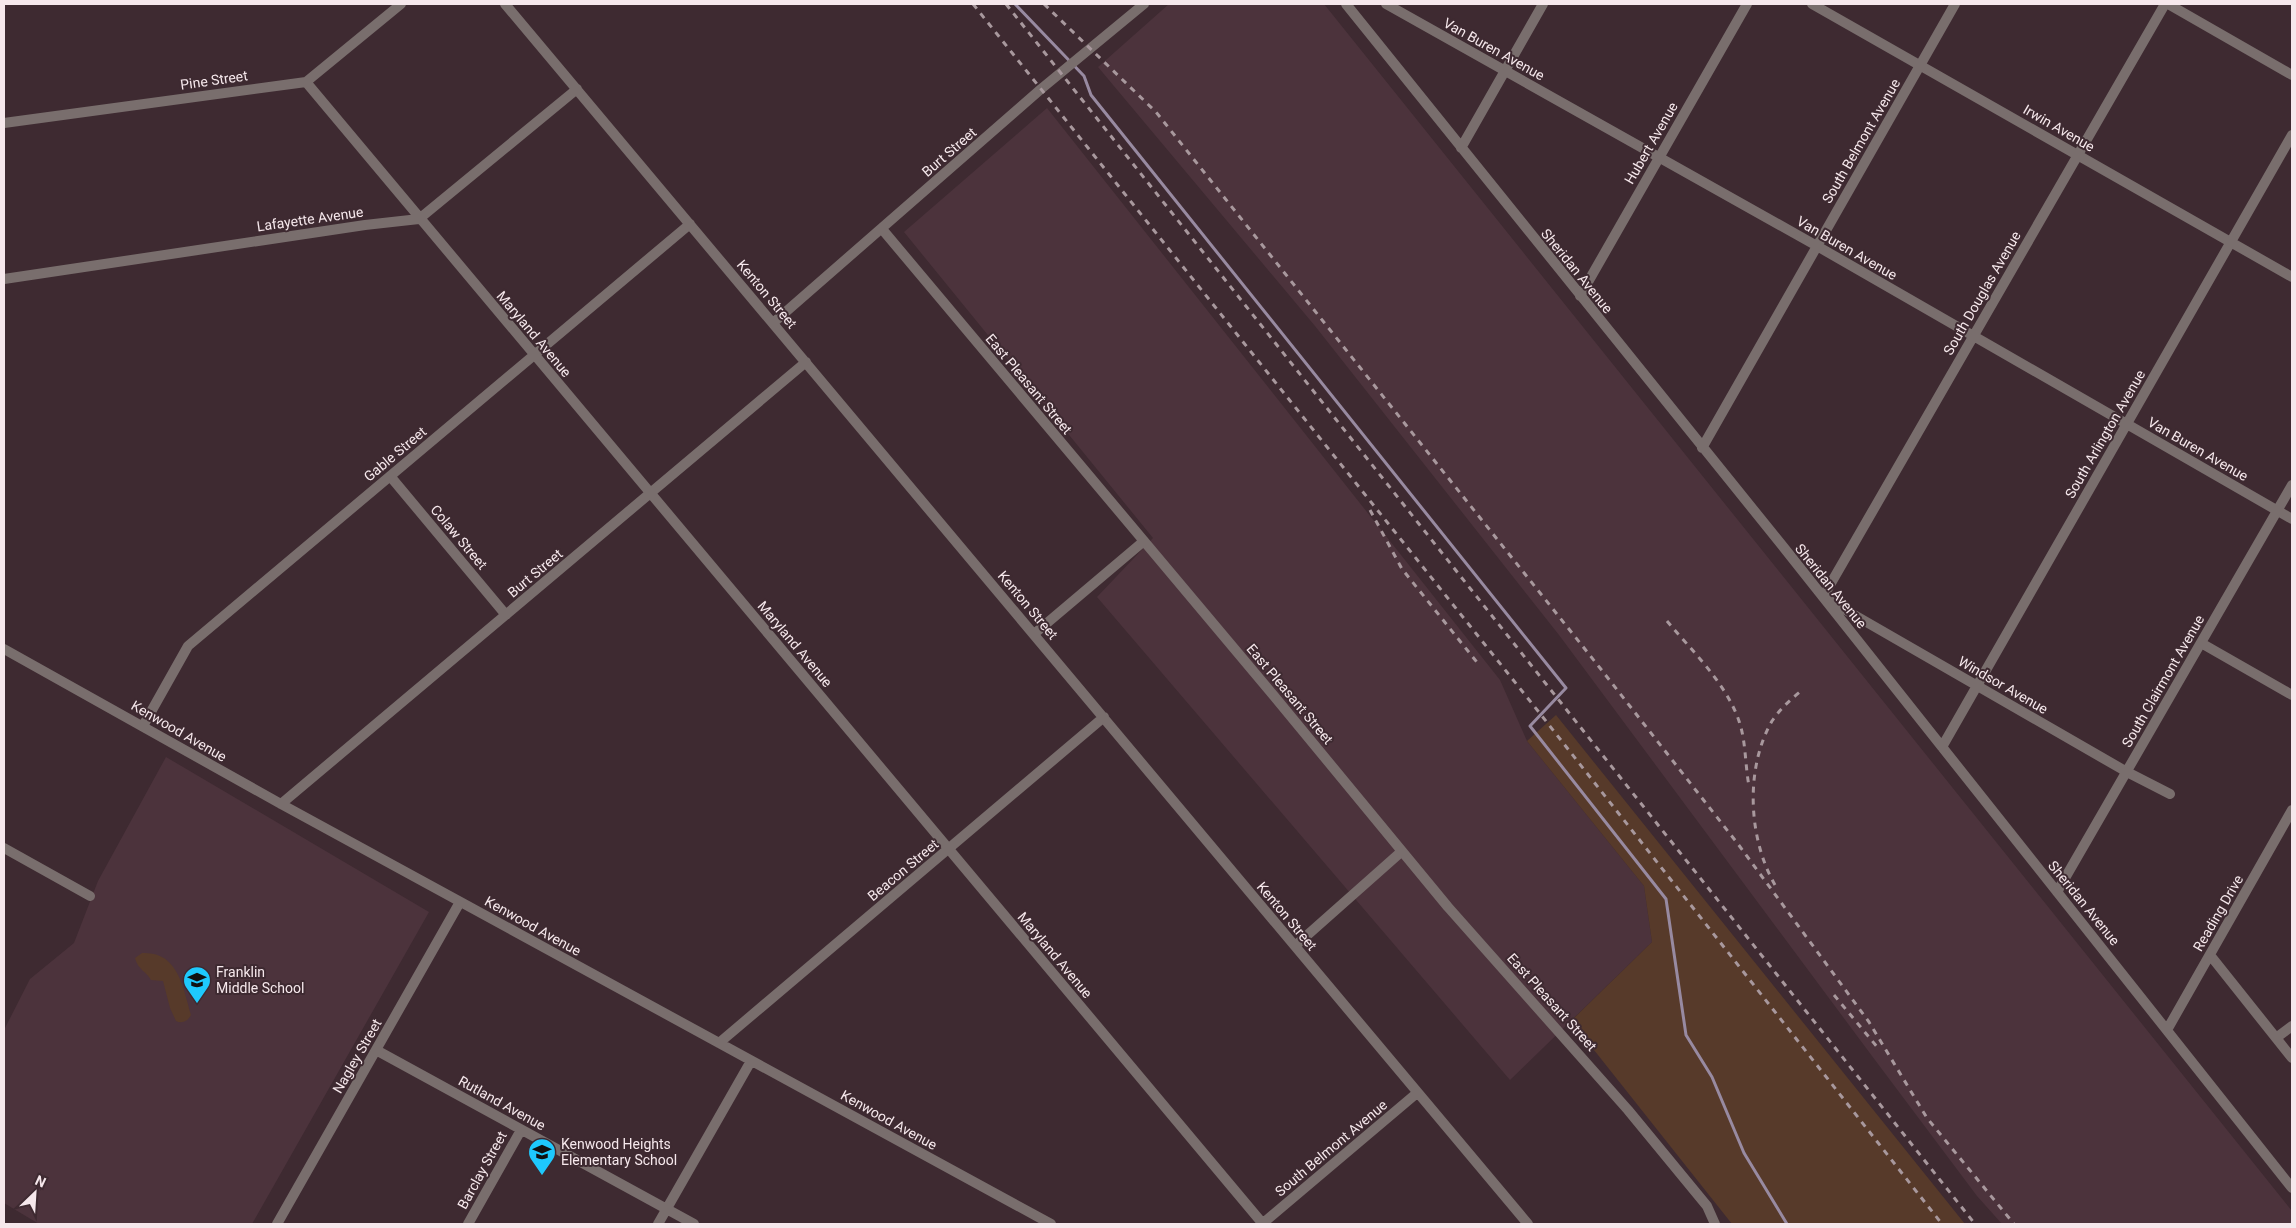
<svg xmlns="http://www.w3.org/2000/svg" width="2296" height="1228" font-family="Roboto,sans-serif">
  <rect width="100%" height="100%" fill="#3e2a31"/>
  <path fill="#4c333c" d="M1169,4H1324L2292,1211V1224H2002L1977,1196L1872,1056L1559,635L1315,326L1098,67Z
    M1047,108L1500,680L1527,741L1644,886L1652,942L1510,1080L1097,597L1153,538L904,232Z
    M166,757L429,912L252,1224H39L4,1203V1030L30,979L74,943L98,881Z"/>
  <path fill="#573a2a" d="M1556,715L1965,1224H1732L1571,1021L1652,942L1644,886L1527,741Z
    M142,953C178,951 183,987 191,1015C188,1021 182,1024 176,1021L170,1008L163,981L151,980C146,971 138,970 135,958Z"/>
  <g fill="none" stroke-linecap="round" stroke-linejoin="round">
    <path stroke="#988aa1" stroke-width="3" d="M1015,4L1084,76L1091,95L1566,688L1530,726L1666,899L1686,1035L1712,1077L1744,1153L1787,1224"/>
    <path stroke="#796e6d" stroke-width="10" d="M505,4L1528,1224
      M1346,4L1785,549L2292,1188
      M1386,4L1817,246L2292,519
      M1812,4L2292,277
      M2165,4L1823,597L2127,772L2170,794
      M2168,4L2292,75
      M306,82L1263,1224
      M4,123L306,82L401,4
      M1461,148L1543,4
      M882,229L1274,696L1448,907L1628,1110L1707,1206L1715,1224
      M4,279L365,225L419,219L577,89
      M1580,296L1747,4
      M773,323L1041,89L1144,4
      M1702,448L1955,4
      M390,476L506,615
      M1034,634L1144,541
      M2201,643L2292,695
      M4,649L281,804L1051,1224
      M143,726L188,646L690,224
      M1942,747L2292,135
      M281,804L806,362
      M4,848L90,896
      M2057,892L2292,485
      M1295,946L1401,852
      M2210,955L2292,1058
      M2167,1030L2292,810
      M2276,1038L2292,1026
      M719,1043L1104,717
      M376,1050L694,1224
      M277,1224L460,902
      M468,1224L521,1130
      M658,1224L751,1061
      M1262,1224L1417,1093"/>
    <path stroke="#a8989d" stroke-width="3" stroke-dasharray="6 6" stroke-linecap="butt" d="M973,4L1538,711L1942,1224
      M1006,4L1975,1224
      M1044,4L1156,112L1600,668L1738,844L1869,1022L1927,1118L2014,1224
      M1370,510L1402,569L1480,666
      M1667,621C1692,651 1726,683 1739,721C1746,741 1745,765 1749,786
      M1775,885C1748,838 1745,768 1772,721C1780,709 1790,700 1801,691
      M1834,995L1878,1048"/>
  </g>
  <defs>
    <g id="school-pin" transform="scale(1.4375)"><path d="M0 17L-7.5 6A9.5 9.5 0 1 1 7.5 6Z" fill="#1ec9fd" stroke="#3e2a31"/><path d="M0-5L7-2L0 1L-7-2ZM-4 1L0 2.5L4 1V4Q0 6-4 4Z" fill="#111"/></g>
  </defs>
  <g fill-rule="evenodd">
    <use href="#school-pin" x="197" y="980"/>
    <use href="#school-pin" x="542" y="1152"/>
  </g>
  <g text-anchor="middle" stroke-width="4" stroke-linejoin="round" paint-order="stroke">
    <g font-size="14" fill="#f6e8ec" stroke="#3e2a31">
      <text transform="translate(1494 49) rotate(29)" y="5">Van Buren Avenue</text>
      <text transform="translate(214 80) rotate(-8)" y="5">Pine Street</text>
      <text transform="translate(2059 128) rotate(30)" y="5">Irwin Avenue</text>
      <text transform="translate(1861 141) rotate(-60)" y="5">South Belmont Avenue</text>
      <text transform="translate(1651 143) rotate(-60)" y="5">Hubert Avenue</text>
      <text transform="translate(949 152) rotate(-41)" y="5">Burt Street</text>
      <text transform="translate(310 219) rotate(-8)" y="5">Lafayette Avenue</text>
      <text transform="translate(1847 248) rotate(30)" y="5">Van Buren Avenue</text>
      <text transform="translate(1577 271) rotate(51)" y="5">Sheridan Avenue</text>
      <text transform="translate(1982 293) rotate(-60)" y="5">South Douglas Avenue</text>
      <text transform="translate(767 294) rotate(50)" y="5">Kenton Street</text>
      <text transform="translate(534 334) rotate(50)" y="5">Maryland Avenue</text>
      <text transform="translate(1029 384) rotate(50)" y="5">East Pleasant Street</text>
      <text transform="translate(2105 434) rotate(-60)" y="5">South Arlington Avenue</text>
      <text transform="translate(2198 449) rotate(30)" y="5">Van Buren Avenue</text>
      <text transform="translate(395 454) rotate(-40)" y="5">Gable Street</text>
      <text transform="translate(459 537) rotate(50)" y="5">Colaw Street</text>
      <text transform="translate(535 573) rotate(-40)" y="5">Burt Street</text>
      <text transform="translate(1831 586) rotate(51)" y="5">Sheridan Avenue</text>
      <text transform="translate(1028 605) rotate(50)" y="5">Kenton Street</text>
      <text transform="translate(795 644) rotate(50)" y="5">Maryland Avenue</text>
      <text transform="translate(2163 681) rotate(-60)" y="5">South Clairmont Avenue</text>
      <text transform="translate(2003 685) rotate(30)" y="5">Windsor Avenue</text>
      <text transform="translate(1290 694) rotate(50)" y="5">East Pleasant Street</text>
      <text transform="translate(179 731) rotate(30)" y="5">Kenwood Avenue</text>
      <text transform="translate(903 870) rotate(-40)" y="5">Beacon Street</text>
      <text transform="translate(2084 903) rotate(51)" y="5">Sheridan Avenue</text>
      <text transform="translate(2218 913) rotate(-60)" y="5">Reading Drive</text>
      <text transform="translate(1287 916) rotate(50)" y="5">Kenton Street</text>
      <text transform="translate(533 926) rotate(29)" y="5">Kenwood Avenue</text>
      <text transform="translate(1055 955) rotate(50)" y="5">Maryland Avenue</text>
      <text transform="translate(1552 1002) rotate(48)" y="5">East Pleasant Street</text>
      <text transform="translate(357 1056) rotate(-60)" y="5">Nagley Street</text>
      <text transform="translate(502 1103) rotate(29)" y="5">Rutland Avenue</text>
      <text transform="translate(889 1120) rotate(29)" y="5">Kenwood Avenue</text>
      <text transform="translate(1331 1148) rotate(-40)" y="5">South Belmont Avenue</text>
      <text transform="translate(482 1170) rotate(-61)" y="5">Barclay Street</text>
    </g>
    <g font-size="14" fill="#f6e8ec" stroke="#3e2a31" text-anchor="start">
      <text x="216" y="977">Franklin<tspan x="216" dy="16">Middle School</tspan></text>
      <text x="561" y="1149">Kenwood Heights<tspan x="561" dy="16">Elementary School</tspan></text>
    </g>
  </g>
  <rect width="2296" height="1228" fill="none" stroke="#f6e8ec" stroke-width="10"/>
  <g transform="translate(35 1193) rotate(25)" stroke="#3e2a31" stroke-width="4" paint-order="stroke">
  <path d="M0-4L9 19L0 12L-9 19Z" fill="#f6e8ec"/>
  <text y="-8" font-size="14" font-weight="bold" text-anchor="middle" fill="#f6e8ec">N</text>
  </g>
</svg>
